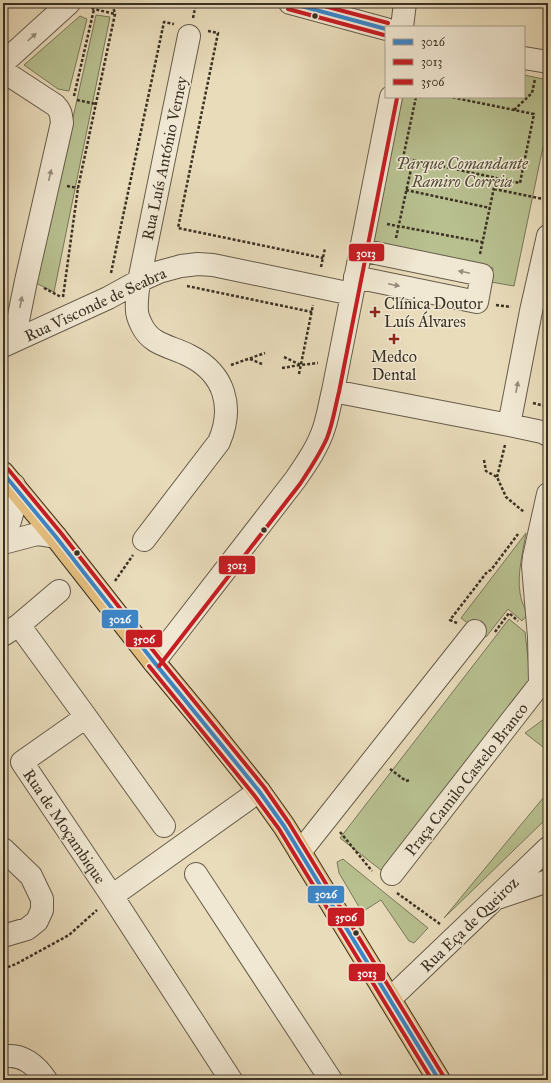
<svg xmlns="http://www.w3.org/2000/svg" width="551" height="1083" font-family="'IM FELL Great Primer',serif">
  <rect width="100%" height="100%" fill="#e9dcbb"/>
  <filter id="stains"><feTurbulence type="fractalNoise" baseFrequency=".005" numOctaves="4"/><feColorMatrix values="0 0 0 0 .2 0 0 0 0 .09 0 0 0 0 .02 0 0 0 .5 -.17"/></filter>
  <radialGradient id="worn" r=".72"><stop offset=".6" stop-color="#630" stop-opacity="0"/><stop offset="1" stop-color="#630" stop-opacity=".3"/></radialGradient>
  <path fill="#b8c090" stroke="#79785a" d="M548,9V43L544,44Z
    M96,15L110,17L54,292L36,283Z
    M80,16L87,19L69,91L58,89L24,65Z
    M524,75L548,80V123L514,286L491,282L493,268L370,243L401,97H524Z
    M526,533C523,552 517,573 520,593C521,601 525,608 527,615L522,621L508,609L486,637L461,618Z
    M509,619L525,632L531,684L386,874L340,838Z
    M548,716V751L525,733Z
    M548,792V817L444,918Z
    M343,859L428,928L414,943L409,941L381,900L362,912L339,873L337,862Z"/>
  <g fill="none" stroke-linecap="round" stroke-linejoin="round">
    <g stroke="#665c4a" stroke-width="24">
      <path id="minor" d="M290,3L386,29
        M402,27L405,3
        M524,58L548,62
        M3,63L69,3
        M3,71L55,105C61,111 61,114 62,123L26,281L14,340
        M355,277L477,302L482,275L361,250
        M3,346L108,298L139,281L159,272L181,266L198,264L213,265L352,294
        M333,391L509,425L542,432L548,435
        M509,425L531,311L548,236
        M3,535L10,521L14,507V485
        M144,540L219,442C234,407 225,374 190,356C172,346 152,346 142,326C140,322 137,316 137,311C136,301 138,290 139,281L189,36
        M3,543L37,534L56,537
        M19,625L86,717L164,826
        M3,635L19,625L59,591
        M154,662L295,480C306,464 318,447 324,428C328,416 330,403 333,391L391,97
        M86,717L22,762L112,896L231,1080
        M3,849L31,876L42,899V910L37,921L27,929L3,936
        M300,852L475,631
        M196,874L331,1080
        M392,874L540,684L539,637L533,566L534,557L548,494
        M112,896L259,791
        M500,897L548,881
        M390,999L548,848
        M3,1057C21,1052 37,1066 46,1080"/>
    </g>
    <g stroke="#3a3124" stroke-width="24">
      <path id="major" d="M3,473L56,537L154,662L207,726L259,791L284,826L300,852L439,1080"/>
    </g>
    <path stroke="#3a3124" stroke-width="2.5" stroke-dasharray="3 2" stroke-linecap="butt" d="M87,6L94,9L115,14
      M193,18L196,3
      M208,31L218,33L178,228L323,258
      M74,96L94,9
      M77,100L96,104
      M514,110L532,93L535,79
      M402,158H403L416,97
      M403,158L520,183L534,114L450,97
      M67,186L78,188
      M494,189L548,200
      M406,190L490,208
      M387,224L482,242
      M396,238L413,160
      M480,254L496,178
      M321,267L325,248
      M111,273L164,22L174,24
      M187,286L312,312
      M44,288L61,297
      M63,297L78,188L115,14L112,3
      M496,305L511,307
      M284,357L301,365L318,363
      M250,359L262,364
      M231,365L265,353
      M282,368L300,365
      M299,374L313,305
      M533,403L548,407
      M484,460L486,471L497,477L506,497L524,512
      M497,477L505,445
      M115,581L133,555
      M457,623L450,620L487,572L491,570L518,534
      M495,632L509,613L518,621
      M390,769L406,781L410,780
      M340,832L372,871
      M397,893L440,924
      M3,969L16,964L69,935L97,910"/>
    <use href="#minor" stroke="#f1e8d3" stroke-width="22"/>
    <use href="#major" stroke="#e4be7e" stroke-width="22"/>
    <g stroke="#f1e8d3" stroke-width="7">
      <path id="bus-1" d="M290,3L386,29
        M3,473L56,537L154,662L259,791L284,826L439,1080"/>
    </g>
    <g stroke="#f1e8d3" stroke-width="7">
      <path id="bus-2" d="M288,9L384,35
        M149,666L254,795L279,829L432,1080
        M159,666L300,484C310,469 320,454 327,438C333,423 335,407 339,392L397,98"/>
    </g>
    <g stroke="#f1e8d3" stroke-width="7">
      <path id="bus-3" d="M313,3L388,23
        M8,469L61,533L159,658L264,787L289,823L444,1077"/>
    </g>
    <use href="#bus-1" stroke="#3d85c6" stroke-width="4"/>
    <use href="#bus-2" stroke="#c61d23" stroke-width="4"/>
    <use href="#bus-3" stroke="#c61d23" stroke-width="4"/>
  </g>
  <defs><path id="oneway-solid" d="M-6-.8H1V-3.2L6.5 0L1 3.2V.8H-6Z"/></defs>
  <g fill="#968c7c">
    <use href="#oneway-solid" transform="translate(32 37) rotate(-42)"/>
    <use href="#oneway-solid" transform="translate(50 175) rotate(-77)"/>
    <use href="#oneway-solid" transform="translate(464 272) rotate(-168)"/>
    <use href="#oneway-solid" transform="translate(394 285) rotate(12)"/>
    <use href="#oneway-solid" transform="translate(21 302) rotate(-79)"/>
    <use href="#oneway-solid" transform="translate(517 387) rotate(-79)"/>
  </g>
  <g fill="#3a3124" stroke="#f1e8d3" stroke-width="1.5">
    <circle cx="315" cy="16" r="3.5"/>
    <circle cx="264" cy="530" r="3.5"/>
    <circle cx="77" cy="553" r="3.5"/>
    <circle cx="356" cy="933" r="3.5"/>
  </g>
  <g fill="#8f2418" stroke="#f1e8d3" stroke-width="1.5">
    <path d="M373 306h4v4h4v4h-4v4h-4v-4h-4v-4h4z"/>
    <path d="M392 333h4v4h4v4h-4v4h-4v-4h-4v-4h4z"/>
  </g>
  <g text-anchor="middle" stroke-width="3" stroke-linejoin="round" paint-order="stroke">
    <g font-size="16" fill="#3a3124" stroke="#f1e8d3">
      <text transform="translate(164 158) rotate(-78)" y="6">Rua Luís António Verney</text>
      <text transform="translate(95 304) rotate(-25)" y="6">Rua Visconde de Seabra</text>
      <text transform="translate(466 779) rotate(-52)" y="6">Praça Camilo Castelo Branco</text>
      <text transform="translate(65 826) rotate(56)" y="6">Rua de Moçambique</text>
      <text transform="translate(469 924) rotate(-44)" y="6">Rua Eça de Queiroz</text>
    </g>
    <g font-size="16" font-style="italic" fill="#534e3a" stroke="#f1e8d3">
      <text x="462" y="169">Parque Comandante<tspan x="462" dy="18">Ramiro Correia</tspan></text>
    </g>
    <g font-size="16" fill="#3a3124" stroke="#f1e8d3" text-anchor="start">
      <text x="384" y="309">Clínica Doutor<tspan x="384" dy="18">Luís Álvares</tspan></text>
      <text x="394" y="362" text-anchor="middle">Medco<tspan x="394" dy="18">Dental</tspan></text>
    </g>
  </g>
  <g stroke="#f1e8d3" stroke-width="1.5">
    <rect x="348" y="243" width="37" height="19" rx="4" fill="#c61d23"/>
    <rect x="218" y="555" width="38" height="20" rx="4" fill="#c61d23"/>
    <rect x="101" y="609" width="38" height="20" rx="4" fill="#3d85c6"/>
    <rect x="125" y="629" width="38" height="19" rx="4" fill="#c61d23"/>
    <rect x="307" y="885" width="38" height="19" rx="4" fill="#3d85c6"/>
    <rect x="327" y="907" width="38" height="20" rx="4" fill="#c61d23"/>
    <rect x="348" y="963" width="38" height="19" rx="4" fill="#c61d23"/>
  </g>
  <g font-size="11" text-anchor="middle" font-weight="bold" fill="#fff">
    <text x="366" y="257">3013</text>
    <text x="237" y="569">3013</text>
    <text x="120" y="623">3026</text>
    <text x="144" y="643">3506</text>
    <text x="326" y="898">3026</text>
    <text x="346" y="921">3506</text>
    <text x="367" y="977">3013</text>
  </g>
  <rect width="551" height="1083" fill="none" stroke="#e9dcbb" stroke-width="16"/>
  <rect x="4" y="4" width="543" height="1075" fill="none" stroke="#3a3124" stroke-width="2"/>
  <rect x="8" y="8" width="535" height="1067" fill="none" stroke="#3a3124"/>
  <rect x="385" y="26" width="140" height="72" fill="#f1e8d3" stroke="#a89f8d"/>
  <rect x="393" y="39" width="20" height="6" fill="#3d85c6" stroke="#a89f8d"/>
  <text x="421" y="46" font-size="12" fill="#3a3124">3026</text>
  <rect x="393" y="59" width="20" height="6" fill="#c61d23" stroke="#a89f8d"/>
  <text x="421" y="66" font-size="12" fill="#3a3124">3013</text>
  <rect x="393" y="79" width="20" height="6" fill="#c61d23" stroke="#a89f8d"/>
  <text x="421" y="86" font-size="12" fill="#3a3124">3506</text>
  <rect width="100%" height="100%" filter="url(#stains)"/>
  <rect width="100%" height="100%" fill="url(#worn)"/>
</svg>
